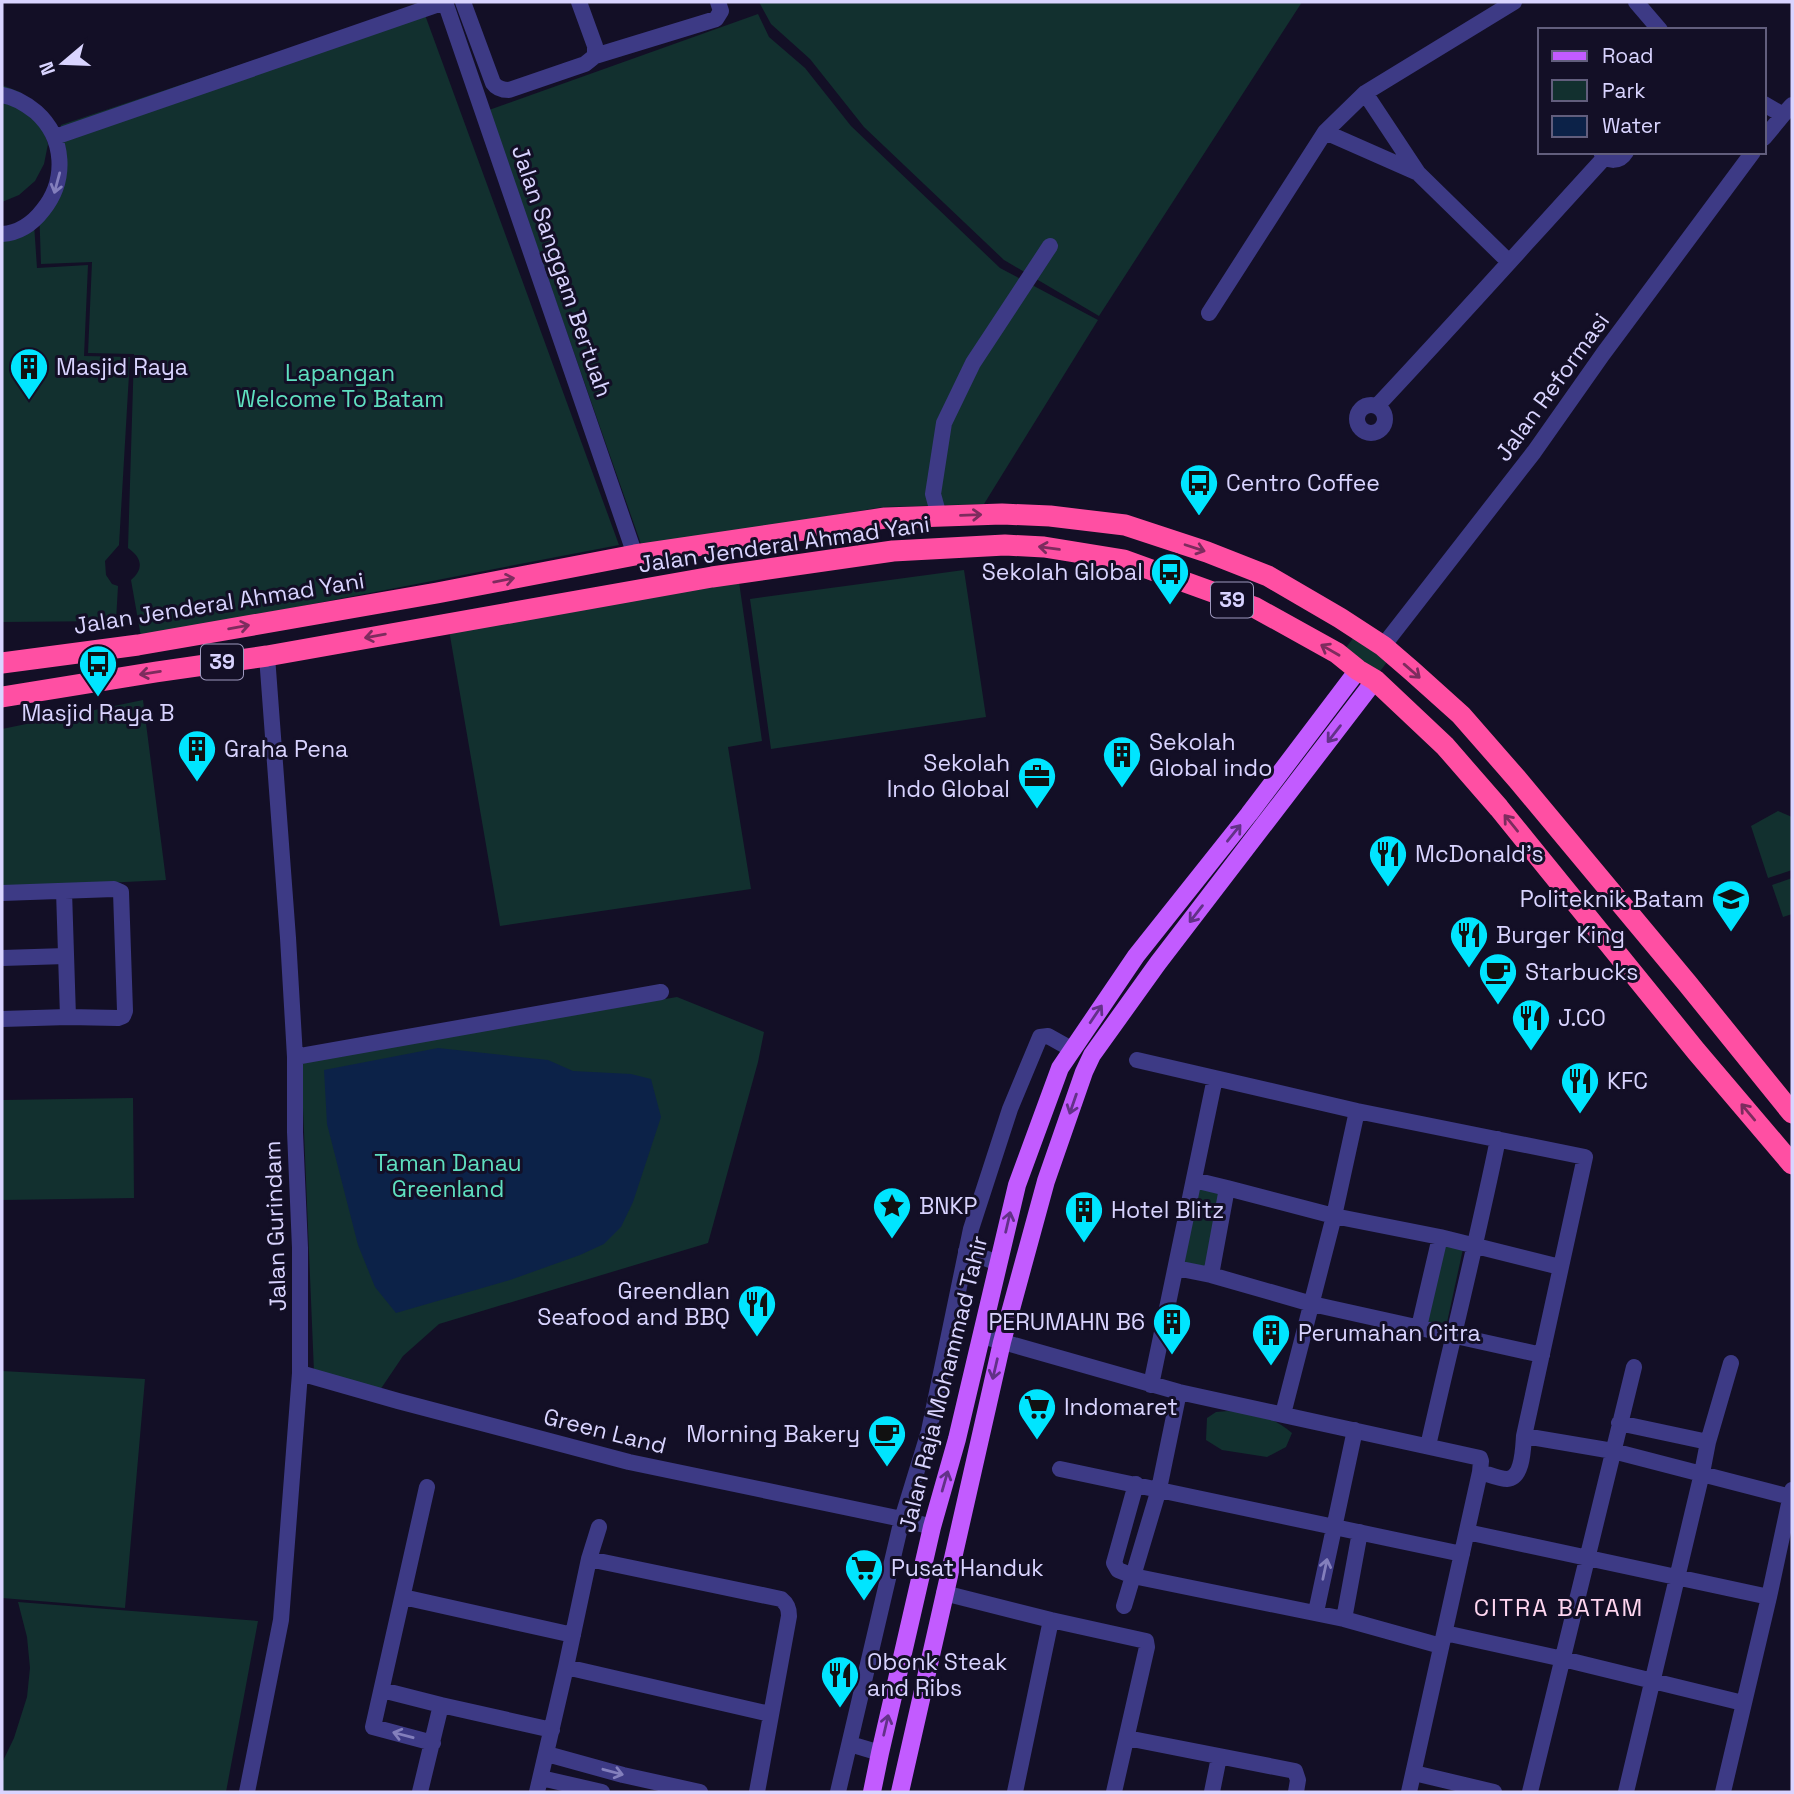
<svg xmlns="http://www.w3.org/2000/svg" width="1794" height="1794" font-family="'Space Grotesk',sans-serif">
  <rect width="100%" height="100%" fill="#130f26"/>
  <path fill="#12302f" d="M759,2H1302L1099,316L1004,260L864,127L810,59L771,24Z
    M421,4L619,545L141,637L131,580C145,568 141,557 128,548L134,354L88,353L92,262L41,264L39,206L62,167L61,125Z
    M758,14L769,37L805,68L851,126L1000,268L1098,320L984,504L883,507L642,547L489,110Z
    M2,85L20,92L35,106L48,144L44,164L35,181L19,195L2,202Z
    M34,224L37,268L88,265L84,356L130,357L119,545L105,561L106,575L112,584L118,586L116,621L2,622V238Z
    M964,570L986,717L771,749L750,599Z
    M739,582L762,741L728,747L751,889L500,926L449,630Z
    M1354,637L1387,662L1375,678L1342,653Z
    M143,700L166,880L2,888V729Z
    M1778,811L1792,817V870L1768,878L1751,826Z
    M1792,878V914L1783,917L1772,885Z
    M677,997L764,1032L758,1062L708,1243L439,1324L403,1356L380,1390L314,1372L301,1060Z
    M133,1098L134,1198L2,1200V1100Z
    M1196,1185L1224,1190L1208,1270L1180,1264Z
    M1445,1244L1463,1249L1446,1327L1427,1323Z
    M2,1371L145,1379L125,1608L2,1598Z
    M1228,1411C1252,1413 1273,1416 1292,1433L1286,1447L1267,1457L1222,1450L1206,1440L1207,1418L1216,1412Z
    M18,1602L258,1621L226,1792H2V1763L14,1738L27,1697L30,1668L27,1637Z"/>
  <path fill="#0c2248" d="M438,1048L548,1060L573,1071L631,1074L651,1079L661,1117L633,1202L621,1227L604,1244L580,1255L510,1280L396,1313L375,1287L358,1245L327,1124L324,1070Z"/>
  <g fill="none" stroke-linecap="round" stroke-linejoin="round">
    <path stroke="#3d3a85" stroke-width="16" d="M463,2L493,83C497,89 503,90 509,90L585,64L595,56V46L579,2
      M1636,2L1660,30
      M595,56L716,19L721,11L718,2
      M2,95C15,97 26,104 36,112C65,138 67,180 43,210C33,223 19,233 2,234
      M1764,104L1783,115
      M1325,132L1418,173L1365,93
      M55,137L445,2L635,555
      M1764,138L1783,115L1792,105
      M1601,152C1608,163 1620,162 1626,152
      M1418,173L1509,262
      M1209,313L1325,132L1365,93L1514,2
      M1357 419a14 14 0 1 1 28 0a14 14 0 1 1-28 0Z
      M1377,406C1454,324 1529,240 1605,157
      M939,516L933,494L944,423L973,363L1050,246
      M1383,646L1534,452L1603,354L1753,152
      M64,891L68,1017
      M2,893L114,889L121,892L125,1011L123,1016L118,1018L68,1017L2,1019
      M2,958L66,956
      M295,1057L661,992
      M1137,1060L1357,1111L1585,1157L1524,1436C1523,1448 1523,1478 1507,1479C1499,1479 1488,1474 1480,1472
      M1227,1188L1334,1216L1440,1237L1560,1267
      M966,1251L998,1263
      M1176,1268L1211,1275L1227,1188L1194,1180
      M1211,1275L1312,1304L1542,1355
      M1419,1327L1440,1237
      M982,1336L1179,1392L1480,1458L1481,1461L1480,1472L1409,1792
      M300,1373L398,1401L629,1462L902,1519L932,1527
      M1151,1385L1215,1078
      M1283,1414L1334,1216L1357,1111
      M1619,1423L1708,1442
      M1524,1436L1613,1451L1791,1497
      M1428,1446C1451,1344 1477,1242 1498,1139
      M1060,1469L1462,1554
      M1136,1484L1114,1563L1118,1570L1133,1576L1344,1619L1441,1646
      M427,1487L373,1727L433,1743
      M1467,1532L1769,1597
      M589,1559L781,1599C787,1604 789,1608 789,1616L757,1792
      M944,1593L1051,1620L1146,1641L1147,1647L1114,1792
      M403,1597L573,1635
      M1124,1606L1159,1489L1179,1392
      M1316,1612L1355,1430
      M1344,1619L1360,1532
      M1445,1633L1563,1659L1743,1703
      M566,1667L770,1714
      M382,1690L441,1705
      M1127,1738L1295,1771L1298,1780L1296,1792
      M850,1744L880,1753
      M547,1754L623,1775L700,1792
      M1414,1773L1494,1792
      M541,1778L602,1792
      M247,1792L281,1620L300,1373V1248L295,1132V1057L288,938L267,656
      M420,1792L441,1705L552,1730
      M537,1792L566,1667L589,1559L599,1527
      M838,1792L902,1519L929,1431L971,1229L1010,1109L1040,1037L1048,1036L1073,1050
      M1015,1792L1051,1620
      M1212,1792L1219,1757
      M1530,1792L1634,1367
      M1626,1792L1702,1473L1708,1442L1731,1363
      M1723,1792L1769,1597L1792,1490"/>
    <path stroke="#c25bff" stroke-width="18" d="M872,1792L880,1753L932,1527L957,1439L1017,1185L1060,1068L1136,956L1249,814L1358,670
      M900,1792L1002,1342L1046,1181L1084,1072L1092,1055L1158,963L1375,680"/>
    <path stroke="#ff4fa3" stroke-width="21" d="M2,663L138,645L437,593L635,555L885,518L1002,514L1050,516L1125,525L1207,552L1268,576L1340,618L1383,646L1412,671L1461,715L1517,779L1687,983L1792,1113
      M2,697L156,672L267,656L712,577L893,551L1005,545L1044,547L1124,560L1254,607L1337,653L1358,670L1375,680L1445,746L1499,808L1696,1051L1792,1164"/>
  </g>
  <defs><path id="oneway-shaft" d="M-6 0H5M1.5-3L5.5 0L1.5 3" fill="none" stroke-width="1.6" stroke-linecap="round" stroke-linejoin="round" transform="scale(1.75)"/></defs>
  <g stroke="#837fbc">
    <use href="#oneway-shaft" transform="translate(57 183) rotate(105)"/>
    <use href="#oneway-shaft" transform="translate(1325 1569) rotate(-78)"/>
    <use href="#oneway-shaft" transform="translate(403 1735) rotate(-165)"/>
    <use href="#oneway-shaft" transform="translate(613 1772) rotate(15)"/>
  </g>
  <g stroke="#7d2c5e">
    <use href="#oneway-shaft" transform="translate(971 515) rotate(-2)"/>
    <use href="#oneway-shaft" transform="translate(1049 548) rotate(-172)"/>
    <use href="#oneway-shaft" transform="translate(1195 548) rotate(18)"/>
    <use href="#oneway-shaft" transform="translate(504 580) rotate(-11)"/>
    <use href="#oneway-shaft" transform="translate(239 627) rotate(-10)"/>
    <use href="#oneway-shaft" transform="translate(375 636) rotate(170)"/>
    <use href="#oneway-shaft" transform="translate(1330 650) rotate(-150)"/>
    <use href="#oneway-shaft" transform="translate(1412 671) rotate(41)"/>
    <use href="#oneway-shaft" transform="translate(150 673) rotate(171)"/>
    <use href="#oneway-shaft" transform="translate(1511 823) rotate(-129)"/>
    <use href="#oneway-shaft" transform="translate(1748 1112) rotate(-130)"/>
  </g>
  <g stroke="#623188">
    <use href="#oneway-shaft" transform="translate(1334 734) rotate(128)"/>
    <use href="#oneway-shaft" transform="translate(1234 833) rotate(-51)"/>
    <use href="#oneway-shaft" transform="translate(1196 914) rotate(128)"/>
    <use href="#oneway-shaft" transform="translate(1096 1014) rotate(-56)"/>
    <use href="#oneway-shaft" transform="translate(1073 1104) rotate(109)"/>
    <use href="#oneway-shaft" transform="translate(1008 1222) rotate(-77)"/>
    <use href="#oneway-shaft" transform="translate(995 1369) rotate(103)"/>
    <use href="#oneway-shaft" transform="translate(945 1481) rotate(-74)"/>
    <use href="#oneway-shaft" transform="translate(886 1725) rotate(-77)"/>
  </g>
  <defs>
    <g id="building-pin" transform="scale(2.0125)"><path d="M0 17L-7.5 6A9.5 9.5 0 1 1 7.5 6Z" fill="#00e5ff" stroke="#130f26"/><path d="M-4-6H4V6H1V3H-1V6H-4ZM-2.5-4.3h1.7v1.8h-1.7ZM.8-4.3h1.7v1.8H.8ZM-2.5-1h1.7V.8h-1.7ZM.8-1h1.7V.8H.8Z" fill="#111"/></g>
    <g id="bus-pin" transform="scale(2.0125)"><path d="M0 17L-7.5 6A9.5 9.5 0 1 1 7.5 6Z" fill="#00e5ff" stroke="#130f26"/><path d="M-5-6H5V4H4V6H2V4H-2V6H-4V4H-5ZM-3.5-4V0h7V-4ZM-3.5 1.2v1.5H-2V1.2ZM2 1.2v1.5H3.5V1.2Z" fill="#111"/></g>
    <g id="office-pin" transform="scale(2.0125)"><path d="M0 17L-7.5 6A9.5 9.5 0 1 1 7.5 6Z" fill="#00e5ff" stroke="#130f26"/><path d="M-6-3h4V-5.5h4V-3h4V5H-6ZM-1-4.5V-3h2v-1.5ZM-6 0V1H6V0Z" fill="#111"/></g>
    <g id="restaurant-pin" transform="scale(2.0125)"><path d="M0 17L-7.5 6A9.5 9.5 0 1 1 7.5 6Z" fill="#00e5ff" stroke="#130f26"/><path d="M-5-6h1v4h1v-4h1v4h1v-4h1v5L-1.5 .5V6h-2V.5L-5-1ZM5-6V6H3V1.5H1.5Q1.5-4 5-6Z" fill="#111"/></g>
    <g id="university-pin" transform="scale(2.0125)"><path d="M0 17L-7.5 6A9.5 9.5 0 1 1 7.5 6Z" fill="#00e5ff" stroke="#130f26"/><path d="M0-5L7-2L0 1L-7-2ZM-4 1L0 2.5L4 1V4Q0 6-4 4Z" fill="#111"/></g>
    <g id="cafe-pin" transform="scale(2.0125)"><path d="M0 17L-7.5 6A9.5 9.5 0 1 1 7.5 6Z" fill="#00e5ff" stroke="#130f26"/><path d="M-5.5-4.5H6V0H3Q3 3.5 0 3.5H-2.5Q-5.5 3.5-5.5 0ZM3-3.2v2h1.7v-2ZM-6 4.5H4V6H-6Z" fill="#111"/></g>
    <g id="sight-pin" transform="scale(2.0125)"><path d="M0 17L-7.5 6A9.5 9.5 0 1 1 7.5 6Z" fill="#00e5ff" stroke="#130f26"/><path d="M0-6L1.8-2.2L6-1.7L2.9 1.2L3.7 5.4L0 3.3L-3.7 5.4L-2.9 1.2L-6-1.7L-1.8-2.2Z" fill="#111"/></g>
    <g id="supermarket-pin" transform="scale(2.0125)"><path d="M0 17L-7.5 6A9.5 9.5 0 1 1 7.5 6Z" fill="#00e5ff" stroke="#130f26"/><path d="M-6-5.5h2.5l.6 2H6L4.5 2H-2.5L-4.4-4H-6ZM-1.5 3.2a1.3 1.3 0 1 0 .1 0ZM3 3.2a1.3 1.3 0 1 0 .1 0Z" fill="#111"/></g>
  </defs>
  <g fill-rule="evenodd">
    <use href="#building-pin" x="29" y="367"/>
    <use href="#bus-pin" x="1199" y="483"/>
    <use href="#bus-pin" x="1170" y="572"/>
    <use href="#bus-pin" x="98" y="664"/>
    <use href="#building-pin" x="197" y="749"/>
    <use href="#building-pin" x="1122" y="755"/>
    <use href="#office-pin" x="1037" y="776"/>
    <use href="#restaurant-pin" x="1388" y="854"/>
    <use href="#university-pin" x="1731" y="899"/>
    <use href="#restaurant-pin" x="1469" y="935"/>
    <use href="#cafe-pin" x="1498" y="972"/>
    <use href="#restaurant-pin" x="1531" y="1018"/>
    <use href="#restaurant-pin" x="1580" y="1081"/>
    <use href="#sight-pin" x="892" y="1206"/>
    <use href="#building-pin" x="1084" y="1210"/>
    <use href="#restaurant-pin" x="757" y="1304"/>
    <use href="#building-pin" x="1172" y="1322"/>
    <use href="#building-pin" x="1271" y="1333"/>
    <use href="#supermarket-pin" x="1037" y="1407"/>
    <use href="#cafe-pin" x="887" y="1434"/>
    <use href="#supermarket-pin" x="864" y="1568"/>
    <use href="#restaurant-pin" x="840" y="1675"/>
  </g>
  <g text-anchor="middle" stroke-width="6" stroke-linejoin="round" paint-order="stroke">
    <g fill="#130f26" stroke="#9e99be" stroke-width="2">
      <rect x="1211" y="582.5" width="42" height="35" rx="5"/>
      <rect x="201" y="644.5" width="42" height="35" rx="5"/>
    </g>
    <g font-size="21" font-weight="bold" fill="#d9d4ff">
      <text x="1232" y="607">39</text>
      <text x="222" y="669">39</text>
    </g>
    <g font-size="23" fill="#d9d4ff" stroke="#130f26">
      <text transform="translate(562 271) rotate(71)" y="8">Jalan Sanggam Bertuah</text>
      <text transform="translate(1552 387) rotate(-54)" y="8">Jalan Reformasi</text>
      <text transform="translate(784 544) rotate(-8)" y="8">Jalan Jenderal Ahmad Yani</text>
      <text transform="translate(219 603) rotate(-9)" y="8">Jalan Jenderal Ahmad Yani</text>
      <text transform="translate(275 1226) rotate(-92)" y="8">Jalan Gurindam</text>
      <text transform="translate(943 1384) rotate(-76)" y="8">Jalan Raja Mohammad Tahir</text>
      <text transform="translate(605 1431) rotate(14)" y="8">Green Land</text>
    </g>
    <g font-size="23" fill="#d9d4ff" stroke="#130f26" text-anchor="start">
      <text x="56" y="375">Masjid Raya</text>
      <text x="1226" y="491">Centro Coffee</text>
      <text x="1143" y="580" text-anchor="end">Sekolah Global</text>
      <text x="98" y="721" text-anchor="middle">Masjid Raya B</text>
      <text x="1149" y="750">Sekolah<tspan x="1149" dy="26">Global indo</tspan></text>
      <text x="224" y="757">Graha Pena</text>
      <text x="1010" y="771" text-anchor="end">Sekolah<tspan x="1010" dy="26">Indo Global</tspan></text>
      <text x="1415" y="862">McDonald's</text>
      <text x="1704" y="907" text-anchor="end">Politeknik Batam</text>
      <text x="1496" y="943">Burger King</text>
      <text x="1525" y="980">Starbucks</text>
      <text x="1558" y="1026">J.CO</text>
      <text x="1607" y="1089">KFC</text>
      <text x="919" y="1214">BNKP</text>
      <text x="1111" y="1218">Hotel Blitz</text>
      <text x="730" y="1299" text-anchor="end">Greendlan<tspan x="730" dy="26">Seafood and BBQ</tspan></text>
      <text x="1145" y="1330" text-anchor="end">PERUMAHN B6</text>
      <text x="1298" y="1341">Perumahan Citra</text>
      <text x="1064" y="1415">Indomaret</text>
      <text x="860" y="1442" text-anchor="end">Morning Bakery</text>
      <text x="891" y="1576">Pusat Handuk</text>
      <text x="867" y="1670">Obonk Steak<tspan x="867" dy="26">and Ribs</tspan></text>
    </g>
    <g font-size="23" fill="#5fe0c0" stroke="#130f26">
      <text x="340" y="381">Lapangan<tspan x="340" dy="26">Welcome To Batam</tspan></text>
      <text x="448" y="1171">Taman Danau<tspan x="448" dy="26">Greenland</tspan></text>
    </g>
    <g font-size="24" letter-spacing="2" fill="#ffd6f0" stroke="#130f26">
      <text x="1559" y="1616">CITRA BATAM</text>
    </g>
  </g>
  <rect width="1794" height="1794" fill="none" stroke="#d9d4ff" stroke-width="7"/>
  <rect x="1538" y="28" width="228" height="126" fill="#130f26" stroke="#625e7d" stroke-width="2"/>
  <rect x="1552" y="51" width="35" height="10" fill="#c25bff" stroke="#625e7d" stroke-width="2"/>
  <text x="1602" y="63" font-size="21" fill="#d9d4ff">Road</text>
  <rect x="1552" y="80" width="35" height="21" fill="#12302f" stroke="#625e7d" stroke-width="2"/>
  <text x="1602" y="98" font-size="21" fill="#d9d4ff">Park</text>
  <rect x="1552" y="116" width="35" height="21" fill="#0c2248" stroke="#625e7d" stroke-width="2"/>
  <text x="1602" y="133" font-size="21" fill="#d9d4ff">Water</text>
  <g transform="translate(63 63) rotate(251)" stroke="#130f26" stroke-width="5" paint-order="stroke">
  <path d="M0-5L12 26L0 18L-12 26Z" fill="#d9d4ff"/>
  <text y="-10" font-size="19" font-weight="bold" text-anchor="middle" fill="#d9d4ff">N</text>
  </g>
</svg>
